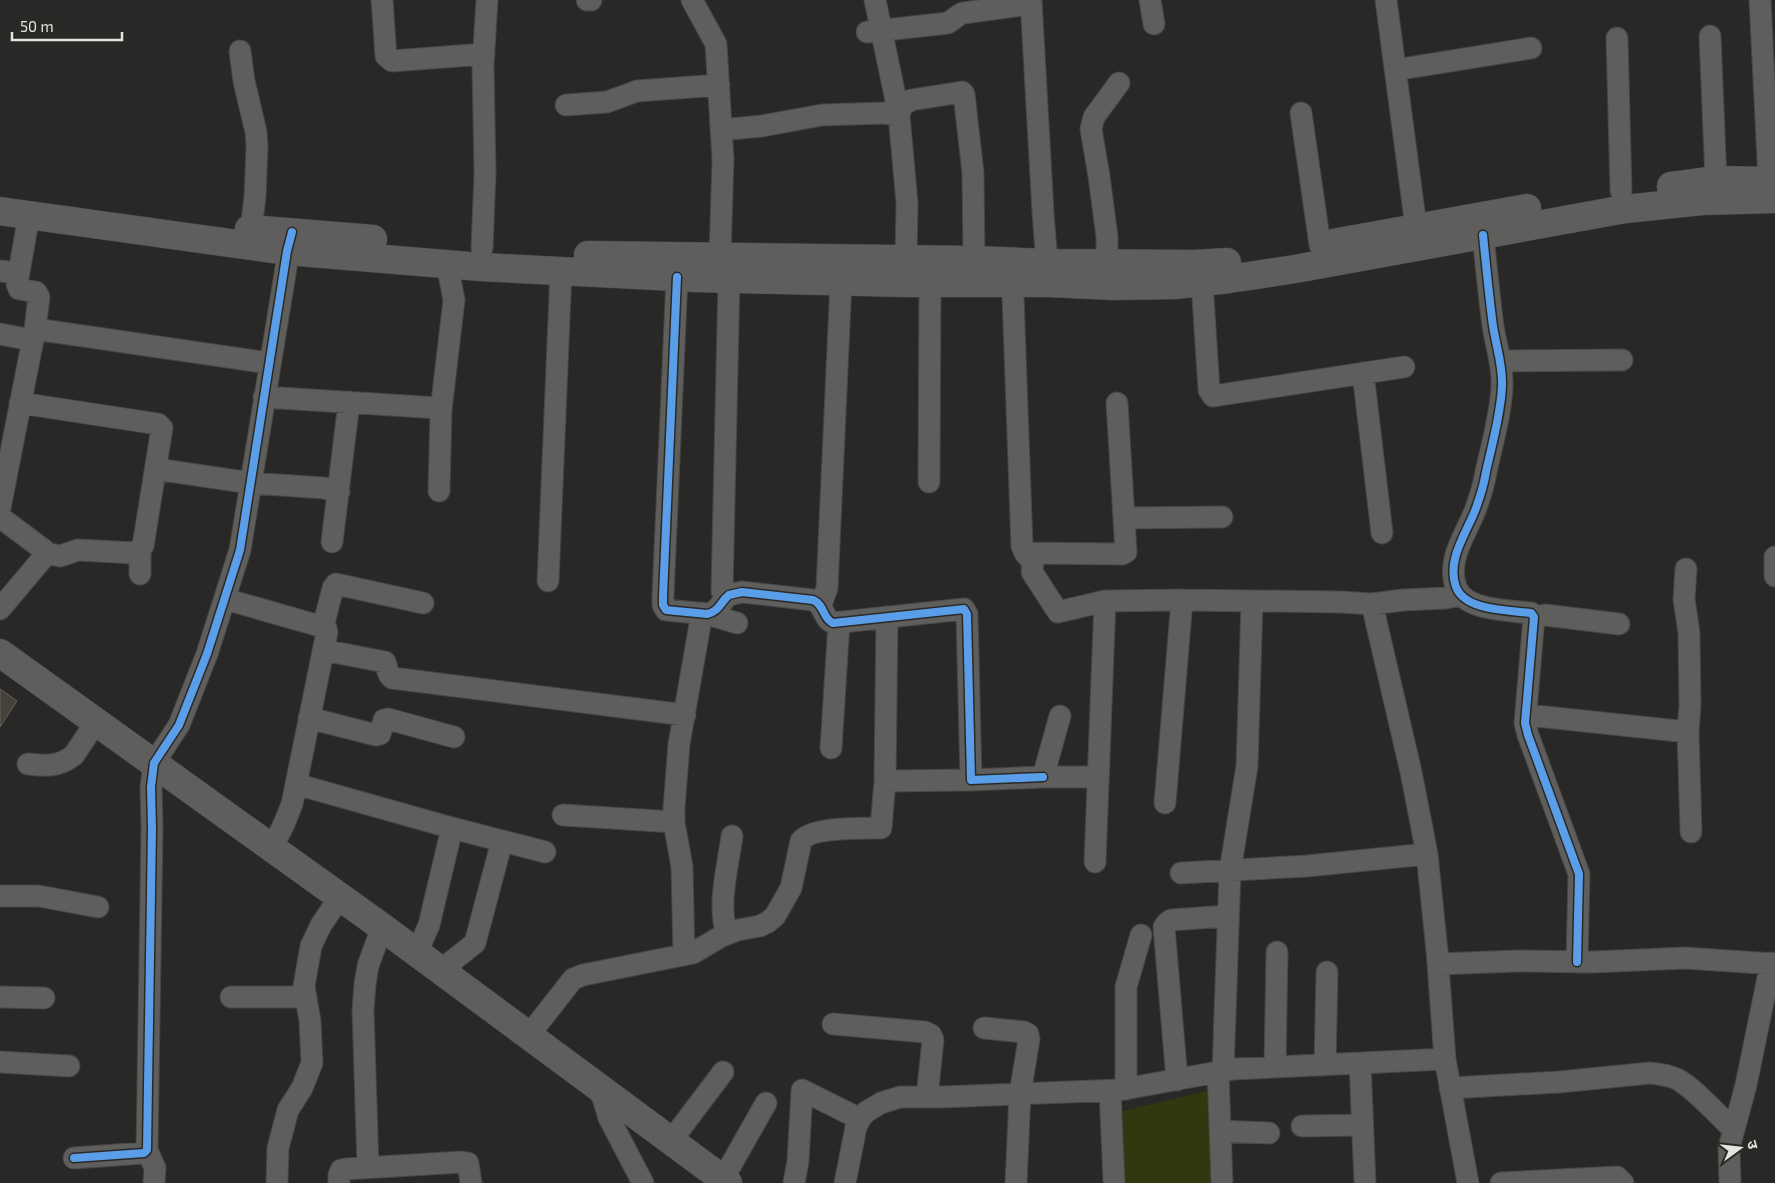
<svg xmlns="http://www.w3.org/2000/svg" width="1775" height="1183" font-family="'Exo 2','Noto Sans Devanagari',sans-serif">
  <rect width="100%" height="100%" fill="#292826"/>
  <path fill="#303810" d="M1215,1089L1216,1183H1124L1119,1112Z"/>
  <path fill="#444237" stroke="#656462" d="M0,689L17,701L0,727Z"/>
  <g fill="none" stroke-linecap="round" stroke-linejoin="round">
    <g stroke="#464645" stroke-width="23">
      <path id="minor" d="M382,0L386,56L392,61L484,54
        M587,0H591
        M692,0L716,44L723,160L720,256
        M1031,0L1043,212L1048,278
        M1150,0L1154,24
        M1386,0L1416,227
        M1760,0L1769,181
        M867,32L948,23L959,15L963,13L1031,4
        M1710,36L1716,180
        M1617,38L1621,191
        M240,51L244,81L256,132L257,147L255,197L251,229
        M1395,70L1531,48
        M566,105L607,102L637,91L719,85
        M1301,113L1320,245
        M721,130L762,126L822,115L883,113L899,115L875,0
        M1483,235C1486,265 1489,296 1493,326C1496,346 1503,365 1502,386C1501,414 1492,444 1486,472C1484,484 1480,497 1476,508C1467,533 1446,559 1456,587C1465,611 1508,610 1531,613L1534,617L1525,723L1528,735L1579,874L1577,962
        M482,248L485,173L483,65L487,0
        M906,260L907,203L899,115L902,106L911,100L962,92L964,94L973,173L974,260
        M1107,262V237L1099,176L1091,129L1094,117L1119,83
        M1012,269L1022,546L1025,553L1122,554L1126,552L1117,403
        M0,271L19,273
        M677,277L663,596V605L666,610L707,614C720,611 720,602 729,595L742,592L813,600C825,605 822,618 833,623L964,609L967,614L971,780L1043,777
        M1202,282L1209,390L1213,396L1404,367
        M35,329L269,363
        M0,334L32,340
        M1500,361L1622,360
        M1363,373L1382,533
        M264,397L439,408L441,410L439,491
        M20,403L158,424L162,428L143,546L135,553L78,550L60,556L45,553
        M441,410L454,300L447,264
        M156,469L251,483L324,488L339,492
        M929,482L930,283
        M0,508L35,329L39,297L36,292L19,289L17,284L29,215
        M0,517L44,550L43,558L0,609
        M1124,518L1222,517
        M332,542L349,402
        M140,550V574
        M1025,553L1033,562L1032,572L1058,612L1105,601L1182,600L1341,602L1372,604L1403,600L1446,598L1460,595
        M1775,557V576
        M1686,569L1684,599L1689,633L1690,706L1688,732L1691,832
        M548,581L561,271
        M725,598L722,591L729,279
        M225,599L323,627L326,628L327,632L292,804L284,824L272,848
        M1372,604L1411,772L1427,854L1437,951L1445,1059L1468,1183
        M821,605L827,588L841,282
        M707,614L737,623
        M1534,617L1545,615L1619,624
        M323,627L333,588L336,584L423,603
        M323,650L385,662C388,668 386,673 392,678L685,715
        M1527,715L1688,732
        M1060,716L1043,777H1098
        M309,718L376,735L380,734L384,720L388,719L454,737
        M831,748L839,623
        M28,764C46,766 59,767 74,755L96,722
        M885,781L971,780
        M296,784L452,828L545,852
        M1165,803L1182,600
        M563,815L674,822
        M1095,862L1105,601
        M1181,873L1307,866L1427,854
        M0,896H39L98,907
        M727,934C717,905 728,866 732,836
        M417,952L429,925L452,828
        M684,955L682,867L674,822V808L679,744L702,613
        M1438,964L1518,961L1593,962L1685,958L1775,964
        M444,973L451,962L475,943L502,841
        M0,997L44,998
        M231,997H306
        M833,1024L925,1032L931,1035L933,1040L927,1097
        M984,1028L1024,1032L1028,1034L1029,1039L1020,1094L1016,1183
        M529,1035L573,979L583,975L693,953L722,936L738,930L760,926L768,922L775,916L791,888L801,841C811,827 864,828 881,828L885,781L887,617
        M0,1062L69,1066
        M1360,1063L1365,1183
        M1325,1065L1327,972
        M1275,1067L1277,952
        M1223,1071L1230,871L1247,766L1252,602
        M1218,1072L1222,1183
        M1177,1080L1164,927L1167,923L1171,920L1227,916
        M600,1088L609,1118L643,1183
        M1450,1088L1559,1082L1650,1073C1659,1074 1668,1075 1677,1079C1694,1088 1719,1116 1734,1130
        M1126,1089V987L1141,935
        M1110,1091L1114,1181
        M1302,1126L1362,1125
        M1220,1131L1269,1133
        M671,1141L723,1072
        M147,1150L155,1168L154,1183
        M74,1158L144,1153L147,1150L152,828L151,787L154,763L179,725L207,654L240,550L291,237
        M368,1167L363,1010L365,984L368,966L382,927
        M723,1179L766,1103
        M277,1183L278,1148L288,1110L302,1088L312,1063L310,1021L304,986L311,946L321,925L340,897
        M339,1183V1175L341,1170L346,1169L462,1162L468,1163L471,1183
        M794,1183L798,1161L802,1090L860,1119
        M845,1183L856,1127L860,1119L866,1112L881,1103L900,1097H941L1119,1090L1234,1069L1445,1059
        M1501,1183L1617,1177L1623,1183
        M1730,1183L1729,1148L1746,1085L1771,963"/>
    </g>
    <g stroke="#464645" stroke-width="29">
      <path id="major" d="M1671,186L1716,180L1770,181
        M0,211L287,251L481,267L695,278L905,283H1049L1114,286L1175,285L1229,279L1295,269L1625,209L1702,201L1775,199
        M249,229L373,239
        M1333,243L1527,208
        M588,255L974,260L1047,263L1195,264L1227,262
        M0,653L382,927L728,1183"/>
    </g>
    <use href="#minor" stroke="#5e5e5d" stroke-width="21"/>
    <use href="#major" stroke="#5f5e5d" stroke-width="28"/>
    <g stroke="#2a2925" stroke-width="11">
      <path id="cycleway" d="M1483,235C1486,265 1489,296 1493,326C1496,346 1503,365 1502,386C1501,414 1492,444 1486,472C1484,484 1480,497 1476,508C1467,533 1446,559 1456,587C1465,611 1508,610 1531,613L1534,617L1525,723L1528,735L1579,874L1577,962
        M677,277L663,596V605L666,610L707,614C720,611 720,602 729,595L742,592L813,600C825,605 822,618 833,623L964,609L967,614L971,780L1043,777
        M74,1158L144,1153L147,1150L152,828L151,787L154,763L179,725L207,654L240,550L287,251L292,232"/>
    </g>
    <use href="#cycleway" stroke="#5a9eea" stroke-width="8"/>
  </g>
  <g transform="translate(1740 1148) rotate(75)" stroke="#2a2925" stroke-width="4" paint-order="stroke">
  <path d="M0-4L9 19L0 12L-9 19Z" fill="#e5e4e1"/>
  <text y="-8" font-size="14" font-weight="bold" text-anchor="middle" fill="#e5e4e1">उ</text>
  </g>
  <path d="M12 32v8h110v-8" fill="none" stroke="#e5e4e1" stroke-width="2.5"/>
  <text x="20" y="32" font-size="15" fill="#e5e4e1" stroke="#2a2925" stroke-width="4" paint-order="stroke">50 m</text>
</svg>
